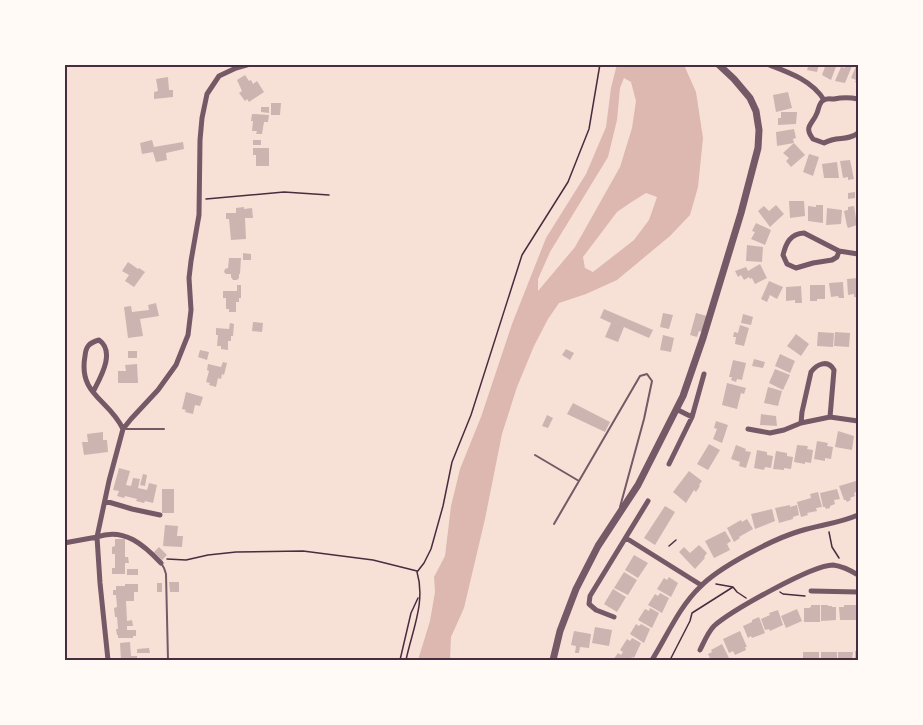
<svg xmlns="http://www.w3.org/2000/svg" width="923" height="725" font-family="'Asap Condensed',sans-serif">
  <rect width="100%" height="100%" fill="#f7e1d7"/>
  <path fill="#dcb8b0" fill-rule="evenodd" d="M617,64L684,65L696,92L703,138L698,187L690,215L670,236L617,280L586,294L559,303L548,319L534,346L517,387L502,434L485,519L464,608L451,637L450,660H418L430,621L435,592L434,577L445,556L451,506L460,469L481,417L512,324L546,238L586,174L606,127L611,88ZM624,78L631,82L636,101L632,128L620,167L575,247L538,291V279L550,252L608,157L617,120L620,88ZM646,193L657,197L649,220L634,240L593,272L585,268L583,257L617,212L630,203Z"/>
  <path fill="#ccb4b1" d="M809,64H819L817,72L807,70Z
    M826,64H837L831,80L822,75Z
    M846,64L852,66L845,83L835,81L841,67L845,68Z
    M857,64H858V84L855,82L856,80L851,78Z
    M245,75L249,81L251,80L253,84L257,81L264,92L249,102L247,99L245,101L239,93L242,91L237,80Z
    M168,77L169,90H173V97L154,99V92L158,91L156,79Z
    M788,92L792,108L776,112L773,95Z
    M271,103H281L280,115H271Z
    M261,107H269V113L261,112Z
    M781,112H797L796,124L778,125V118H781Z
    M252,114L269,115L268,122H264L262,134H256L257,131H252L253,121H251Z
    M794,129L796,138L793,139L794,143L777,146L776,132Z
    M152,140L154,147L183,142L184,149L166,153L167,160L156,162L153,152L142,154L140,143Z
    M253,140H261V145H253Z
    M794,143L805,155L791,167L786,161L789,158L783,153Z
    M253,148H269V166H256V155H253Z
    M809,154L819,157L813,176L803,172Z
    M850,160L854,179L848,180V177L843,178L840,161Z
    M837,162L839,178H824L822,164Z
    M855,192V198L848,199V193Z
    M789,201H804L805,216L790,218Z
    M776,205L784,214L770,227L758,211L764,206L769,211Z
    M816,205H823V223L808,221V206L816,207Z
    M854,206L857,225L848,228L847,226L844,211L848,210V207Z
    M244,207V209L252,208L253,218H245L246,239L231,240L229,219H226V213H236V208Z
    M827,208L842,210L841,224L826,225Z
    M756,223L771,230L765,245L751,239L755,232L752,231Z
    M747,245L763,247L762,262L746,261Z
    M243,253L251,254V260H243Z
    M229,258H241L240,274H239V278L237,280H233L231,277V274H226L224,272L225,269L228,268Z
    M128,262L138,269L139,268L145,272L134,287L125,281L129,275L122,271Z
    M760,264L767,278L755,284L752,278L750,279L749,277L744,280L741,275L738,277L735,271L746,267L748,271Z
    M858,278V297H854V294L848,295L847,279Z
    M769,281L783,287L777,299L770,295L767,302L761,299Z
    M843,282L844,298H839L838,296L831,297L829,283Z
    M237,285H241V298H239V302H236V312H229V309H226V298H223V291H237Z
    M810,285H825V299H817V301H810Z
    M801,286L802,303H795V300L786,301V287Z
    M156,303L159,316L140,319L143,336L128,338L124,307L131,306L132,312L149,310L148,305Z
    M604,309L653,330L649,338L624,327L618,342L605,337L611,323L600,318Z
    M663,313L673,315L669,329L660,327Z
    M696,313L707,316L702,332L699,331L697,337L690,335Z
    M743,314L753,317L751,325L741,323Z
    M253,322L263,323L262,332L252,331Z
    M230,323L234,324L233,336H231V341H228V350L221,349V346H217L218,335H216V328L229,329Z
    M740,325L749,328L744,346L735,344L736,337H733L734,332L738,333Z
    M818,332L834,333L833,347L817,346Z
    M835,332L850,333L849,347L834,346Z
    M796,334L809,344L801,356L787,346Z
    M663,335L674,338L671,352L660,350Z
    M566,349L574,353L570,360L562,355Z
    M200,350L209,352L207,360L198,357Z
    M128,351H137V358H128Z
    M780,354L795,361L790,373L775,366Z
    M754,359L765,362L763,368L752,366Z
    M733,360L746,363L742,380L737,379L736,382L731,380L732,377H729Z
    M223,362L227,363L224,375L222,374L221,379L218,378L216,387L209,385L210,383L206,382L209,371L207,370L208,364L221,367Z
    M137,364L138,383H118V371H126L125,365Z
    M775,369L790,375L783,390L769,383Z
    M727,383L746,388L744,394L741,393L737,409L722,405Z
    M768,387L782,391L778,406L764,403Z
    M186,392L203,397L200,406L195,405L193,414L185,412L186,410L182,409Z
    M573,403L610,422L605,432L567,414Z
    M761,414L776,416L777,426L760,425Z
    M547,415L553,418L548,428L542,426Z
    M716,421L728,425L722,443L713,439L717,429L714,428Z
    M838,431L854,436L852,450L835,447Z
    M103,432V440H107L108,452L84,455L82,442H88L87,434Z
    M817,441L828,443L827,446L833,447L831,459L825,458V461L814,459Z
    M709,444L720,450L708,470L697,464Z
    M736,445L746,449L745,451L751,452L746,468L739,466L740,462L731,459Z
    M797,445L808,446L807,449L813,450L811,463L805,462V464L794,462Z
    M757,450L767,452V455L773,456L771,468L765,467L764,470L754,468Z
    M776,451L787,453V456L793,457L791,469L784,468V470L773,469Z
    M119,468L130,471L126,485L131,486L133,478L140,479L138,488L147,490L149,483L157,485L153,503L145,501L144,503L136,501L137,499L125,496L124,498L117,496L119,491L113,490Z
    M689,471L702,481L699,485L700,486L696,492L694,490L686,503L673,492Z
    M143,474L147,475L145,486L140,485Z
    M856,481L858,491L854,493L855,496L850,498L851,500L847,502L846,500H844L839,486Z
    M162,489H174V513H162Z
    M837,489L840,499L834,500L835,504L830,506V508L826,509L825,507H823L820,493Z
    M818,492L822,507L816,508L817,511L807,513L808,515L801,517L797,502L811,498L810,494Z
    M790,505V507L797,505L799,515L793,517V519L779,523L775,508Z
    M665,506L675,512L655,545L644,538Z
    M772,509L775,521L755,529L751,514Z
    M747,519L753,529L739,537L740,538L734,542L727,528L741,520L742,522Z
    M165,525L178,526L177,536H183L182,547L163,546Z
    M725,531L731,541L727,544L730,550L714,558L705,541Z
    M115,539H125V557H128L129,563H125V574H112V568H115V554H112V547L115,546Z
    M699,545L707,553L704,557L705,558L695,569L679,552L684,547L690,553Z
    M159,547L167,555L162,560L154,552Z
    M634,555L648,563L638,578L625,570Z
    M127,569H138V575H127Z
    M624,572L637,580L628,595L614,588Z
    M669,577L678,583L671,597L657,589L664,578L667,580Z
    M169,582H179V592H170Z
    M157,583H162V592H157Z
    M125,584H138V592H134V601H126L127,621L132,620L133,626H127V630H136V636H133V638H118V635H117L116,629H118L117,617H115L114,608L117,607L116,595H113V590H116V586H125Z
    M613,589L626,597L617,612L604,604Z
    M660,593L669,598L662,613L648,605L655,594L658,596Z
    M811,605H820V622H804V608H809L811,607Z
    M821,605H828V606H832V607H836V620L821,621Z
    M844,605H856V620H840L839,607H844Z
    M650,608L659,613L652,628L638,620L645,609L649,611Z
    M797,609L802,621L786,628L781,616Z
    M778,610L783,625L770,631L769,629L765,630L761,619L770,615L769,613Z
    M759,617L765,633L752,638L751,636L748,638L743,626L752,622V620Z
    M636,624L639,626L641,624L650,629L644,643L630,634Z
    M595,627L612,630L609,646L592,643Z
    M574,631L591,634L589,648L580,647L579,653H575L576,646L571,645Z
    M740,631L747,647H745L746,650L735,655L733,651L729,653L723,639Z
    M632,638L641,643L634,658L632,657L630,660H613L618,653L621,655L623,652L620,650L627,639L630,641Z
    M130,642L131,656H137V660H121L120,643Z
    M722,644L730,660H711L708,654L712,652L711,650Z
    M149,648L150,653H137V649Z
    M855,651H858V660H855Z
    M803,652H819V660H803Z
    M821,652H837V660H821Z
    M838,652H853L852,660H838Z"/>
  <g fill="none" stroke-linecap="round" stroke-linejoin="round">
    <path stroke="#4a2c40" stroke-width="1.5" d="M206,199L284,192L329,195
      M829,532L832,547L839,558
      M669,546L676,540
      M167,559L186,560L208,555L236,552L303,551L373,560L417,571
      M716,584L733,587L737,592L746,598
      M780,592L783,594L805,596
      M400,660L411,613L418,598
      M406,660C412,631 426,602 417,572L424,563L431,549L443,506L452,462L471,415L522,255L568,182L589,129L600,64
      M670,660L690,621L692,613L733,587"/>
    <path stroke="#755966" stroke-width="2" d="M123,429H164
      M535,455L579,481
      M554,524L640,376L647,374L652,381L644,419L620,507
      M161,563L164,568L166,574L168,660"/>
    <path stroke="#755966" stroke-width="5" d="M767,64C788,72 812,80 824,100
      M858,99C849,97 843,97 834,99C831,99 827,98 824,100C819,102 819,108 817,113C813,124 803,126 813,139L824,143C838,135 846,142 858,133
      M839,251L837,257L832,260L813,263L796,268L787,264L783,255C786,243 790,234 804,233L839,251L858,254
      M93,392C100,378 116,352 99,340C89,343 86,346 85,356C78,395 109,399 123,429
      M676,409L692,417
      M801,423L802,412L811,372C817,364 828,359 834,370L830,417
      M748,429L770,433L784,430L801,423L830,417L858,421
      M669,464L692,417L704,374
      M105,501L132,509L160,515
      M626,538L701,585
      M64,543L97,537L100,583L108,660
      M161,563C144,545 124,527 97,537L109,481L123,429L131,419L158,390L176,365L188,335L191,310L189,278L191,261L199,215L200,140L202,118L207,94L219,76L236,68L250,64
      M811,591L858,592
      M614,617L596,610L589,604L590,596L648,501
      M700,650C704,642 708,632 714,626C731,611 812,565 833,565C842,566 850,570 858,575
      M652,660C667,636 679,607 700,587C719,567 773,539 800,531C820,525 840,523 858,515"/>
    <path stroke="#755966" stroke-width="7" d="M553,660L560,631L576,589L598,546L638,485L683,396L703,338L741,213L758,148L759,130L756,111L750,98L734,79L718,64"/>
  </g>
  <rect width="923" height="725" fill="none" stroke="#fffaf5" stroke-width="132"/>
  <rect x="66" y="66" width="791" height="593" fill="none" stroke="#4a2c40" stroke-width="2"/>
</svg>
